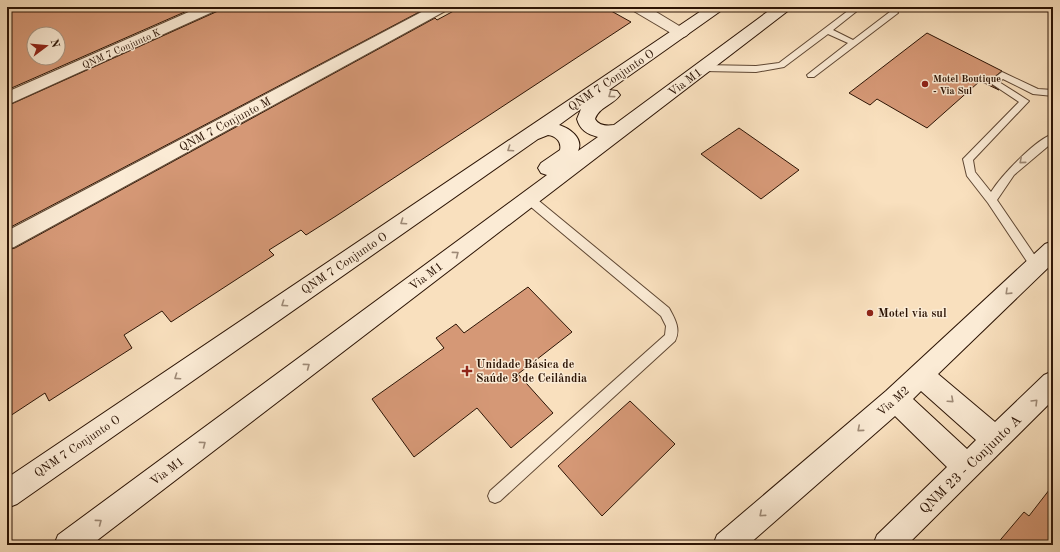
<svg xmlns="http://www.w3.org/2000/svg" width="1060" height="552" font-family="'Old Standard TT',serif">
  <rect width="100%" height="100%" fill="#f9e0be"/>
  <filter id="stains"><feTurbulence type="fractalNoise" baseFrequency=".005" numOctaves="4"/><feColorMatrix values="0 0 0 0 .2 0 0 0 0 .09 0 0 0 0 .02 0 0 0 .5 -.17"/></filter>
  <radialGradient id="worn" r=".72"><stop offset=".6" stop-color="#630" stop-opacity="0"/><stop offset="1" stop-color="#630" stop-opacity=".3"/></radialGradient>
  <path fill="#d59876" stroke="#2c1405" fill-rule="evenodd" d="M7,7H196L7,90ZM34,34H58V58H34Z
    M220,7H419L423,10L7,229V106L218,11Z
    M461,7H604L631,22L336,216L306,235L301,230L269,250L274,255L171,322L162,311L124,335L132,348L49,401L45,393L7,418V250L15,248L435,18L437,20Z
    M927,33L1002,71L988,82L999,90L980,81L927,128L877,99L870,105L849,93Z
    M739,128L799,170L761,199L701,154Z
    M528,287L572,332L518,374L553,413L511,448L477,408L414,457L372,399L444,348L436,338L456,324L464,333Z
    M630,401L675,444L602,516L558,466Z
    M1053,485V545H996L1024,512L1029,516Z"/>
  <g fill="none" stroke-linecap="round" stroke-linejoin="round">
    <g stroke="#5f4733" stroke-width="2">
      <path id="service" d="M853,7H862L833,30L853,40L891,11H897L898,13L814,77H808L807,75L848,43L828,34L784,67L756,72L703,71L699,68L703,65L756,66L779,63Z
        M1002,72L1038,89L1053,90V96L1033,94L1003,79L999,82L1029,101L973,160L975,172L991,192C1001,176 1036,139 1053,134V142L1014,175L997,200L1040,263L1041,266L1040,269L1036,271L1032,269L988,203L967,176L963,159L965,157L1019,102L989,82Z
        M529,195L533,196L669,308C675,319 681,329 675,341L500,501L495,503L490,501L488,496L490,491L665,335L666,326L661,316L525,202L524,199L525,196Z"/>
    </g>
    <g stroke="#5f4733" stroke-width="2">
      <path id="minor" d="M200,7H219L217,10L7,105V92Z
        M431,7H449L447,10L14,247L7,249V231Z
        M630,7H648L686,30L689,33L686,36L681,38L676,36L632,10Z"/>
    </g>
    <g stroke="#2c1405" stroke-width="2">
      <path id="secondary" d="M707,7H725L722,10L609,90L617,91L620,95C613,105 599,107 595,119C599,126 607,126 614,125L774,7H792L789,10L91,545H54L58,535L547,175L541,173L538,168L541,163L560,150C562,142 556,136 548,135L538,139L17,504L7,508V478ZM581,109L577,119C580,130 587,134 598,137L578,151C584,138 569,128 559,125Z
        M1053,241V263L938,374L995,422L1044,375L1053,371V400L907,545H873L877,535L947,467L895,416L748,545H713L717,535L886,391L1045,244ZM921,391L976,440L967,449L913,399Z"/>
    </g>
    <use href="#service" fill="#fbebd5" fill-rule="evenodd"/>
    <use href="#minor" fill="#fbebd5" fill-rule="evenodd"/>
    <use href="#secondary" fill="#fbebd5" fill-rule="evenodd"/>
  </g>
  <defs><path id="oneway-chevron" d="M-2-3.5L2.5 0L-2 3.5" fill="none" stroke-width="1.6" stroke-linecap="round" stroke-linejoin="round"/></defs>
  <g stroke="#9e8a77">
    <use href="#oneway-chevron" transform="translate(611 95) rotate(144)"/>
    <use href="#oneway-chevron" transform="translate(510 149) rotate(146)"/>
    <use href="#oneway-chevron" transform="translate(1022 161) rotate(139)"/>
    <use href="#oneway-chevron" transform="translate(403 222) rotate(146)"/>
    <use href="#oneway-chevron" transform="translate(456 254) rotate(-37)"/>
    <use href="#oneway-chevron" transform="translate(1008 292) rotate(136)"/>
    <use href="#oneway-chevron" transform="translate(284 304) rotate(146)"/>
    <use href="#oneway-chevron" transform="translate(307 366) rotate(-37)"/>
    <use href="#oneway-chevron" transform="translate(177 377) rotate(146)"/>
    <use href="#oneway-chevron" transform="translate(951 400) rotate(42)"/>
    <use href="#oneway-chevron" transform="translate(1035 402) rotate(-45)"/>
    <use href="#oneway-chevron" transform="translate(860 429) rotate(139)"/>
    <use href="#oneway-chevron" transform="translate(203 444) rotate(-37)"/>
    <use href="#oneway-chevron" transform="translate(762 514) rotate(139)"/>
    <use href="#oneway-chevron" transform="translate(99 522) rotate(-37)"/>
  </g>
  <g fill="#8f2418" stroke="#fbebd5" stroke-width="1.5">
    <circle cx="925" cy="84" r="4"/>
    <circle cx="870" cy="313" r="4"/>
    <path d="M465 365h4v4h4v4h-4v4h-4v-4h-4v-4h4z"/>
  </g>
  <g text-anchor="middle" stroke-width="3" stroke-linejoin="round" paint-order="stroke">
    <g font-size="10" fill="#2c1405" stroke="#fbebd5">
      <text transform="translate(121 48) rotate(-24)" y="4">QNM 7 Conjunto K</text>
    </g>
    <g font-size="10" font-weight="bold" fill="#2c1405" stroke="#fbebd5" text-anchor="start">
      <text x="933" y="82">Motel Boutique<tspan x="933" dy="12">- Via Sul</tspan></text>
    </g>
    <g font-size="12" fill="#2c1405" stroke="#fbebd5">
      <text transform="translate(611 80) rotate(-34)" y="4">QNM 7 Conjunto O</text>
      <text transform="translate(685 82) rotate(-37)" y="4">Via M1</text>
      <text transform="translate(225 124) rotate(-28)" y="4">QNM 7 Conjunto M</text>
      <text transform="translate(344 263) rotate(-34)" y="4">QNM 7 Conjunto O</text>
      <text transform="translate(426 276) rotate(-37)" y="4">Via M1</text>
      <text transform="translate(893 401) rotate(-41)" y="4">Via M2</text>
      <text transform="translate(77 446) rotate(-34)" y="4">QNM 7 Conjunto O</text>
      <text transform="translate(167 471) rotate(-37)" y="4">Via M1</text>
    </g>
    <g font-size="12" font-weight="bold" fill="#2c1405" stroke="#fbebd5" text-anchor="start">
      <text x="878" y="317">Motel via sul</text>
      <text x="476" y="368">Unidade Básica de<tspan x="476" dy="14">Saúde 3 de Ceilândia</tspan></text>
    </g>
    <g font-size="14" fill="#2c1405" stroke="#fbebd5">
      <text transform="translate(970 464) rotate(-44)" y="5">QNM 23 - Conjunto A</text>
    </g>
  </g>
  <rect width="1060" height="552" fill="none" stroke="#f9e0be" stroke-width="24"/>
  <rect x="8" y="8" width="1044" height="536" fill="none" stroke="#2c1405" stroke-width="2"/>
  <rect x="12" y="12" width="1036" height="528" fill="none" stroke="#2c1405"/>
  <g transform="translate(46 46) rotate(74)"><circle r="19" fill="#fbebd5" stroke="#a89582"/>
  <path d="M0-3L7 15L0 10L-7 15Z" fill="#8f2418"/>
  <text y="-6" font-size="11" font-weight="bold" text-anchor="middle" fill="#2c1405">N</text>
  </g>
  <rect width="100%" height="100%" filter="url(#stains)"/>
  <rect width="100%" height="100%" fill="url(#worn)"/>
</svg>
